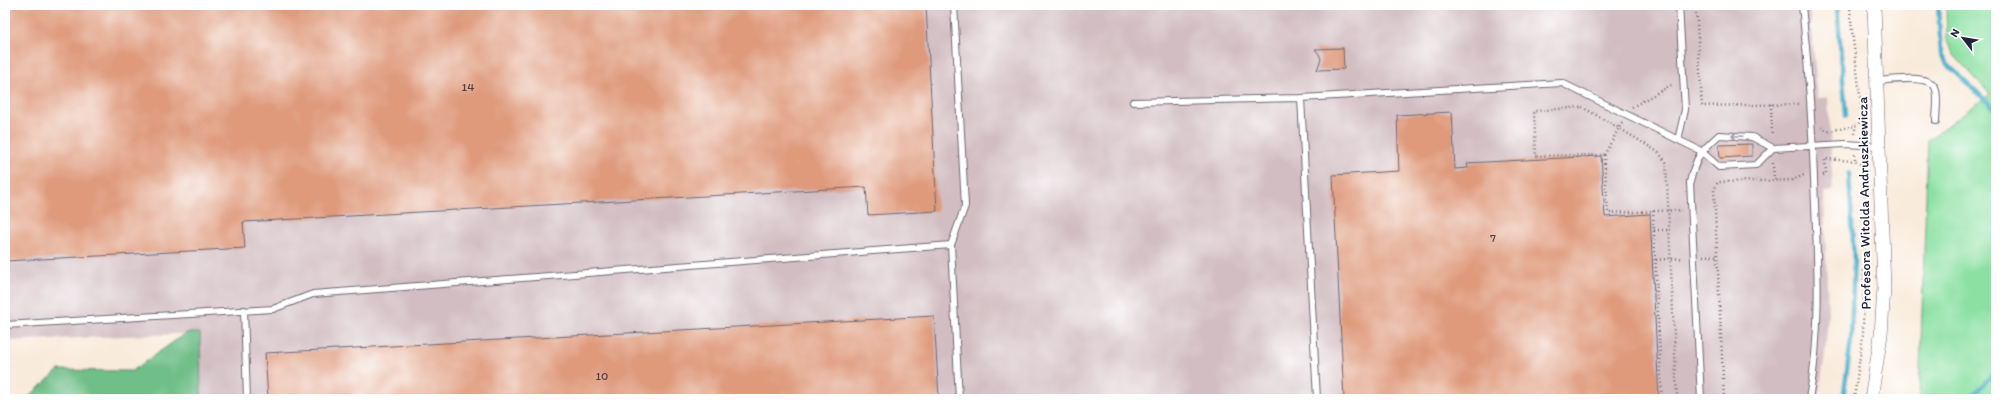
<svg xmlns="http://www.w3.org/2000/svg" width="2001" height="404" font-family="Itim,sans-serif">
  <rect width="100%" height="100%" fill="#fff"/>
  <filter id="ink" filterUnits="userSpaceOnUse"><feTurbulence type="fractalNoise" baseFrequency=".025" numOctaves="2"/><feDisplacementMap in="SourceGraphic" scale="8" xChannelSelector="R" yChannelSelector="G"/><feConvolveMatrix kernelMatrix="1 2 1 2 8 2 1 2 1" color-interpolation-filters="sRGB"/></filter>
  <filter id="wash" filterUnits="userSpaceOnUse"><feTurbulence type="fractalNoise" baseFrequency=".012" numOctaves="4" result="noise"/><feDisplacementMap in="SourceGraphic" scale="16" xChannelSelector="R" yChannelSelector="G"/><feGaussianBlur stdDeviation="0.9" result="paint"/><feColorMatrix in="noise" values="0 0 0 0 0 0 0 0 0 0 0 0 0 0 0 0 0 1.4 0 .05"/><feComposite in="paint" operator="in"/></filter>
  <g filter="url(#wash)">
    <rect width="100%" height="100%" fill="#f9ebdb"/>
    <path fill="#d2bec2" d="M5,5H1809L1818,98L1828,97L1833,191L1824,192L1828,314L1825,354L1818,399H201L200,333L5,341Z"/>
    <path fill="#8be0a2" stroke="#56816e" d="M1946,5H1996V399H1919L1928,140L1990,94L1954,55L1947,40Z"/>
    <path fill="#70be88" stroke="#497062" d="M186,333H200L201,399H26L59,370L132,371Z"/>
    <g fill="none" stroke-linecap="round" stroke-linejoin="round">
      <path stroke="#4db1cc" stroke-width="4.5" d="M1837,5L1846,116
        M1938,5L1941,54L1948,65L1996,110
        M1843,399L1851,341L1854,259L1849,174
        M1969,399L1996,371"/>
    </g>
    <g id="blocks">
      <path fill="#df9a7b" d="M5,5H926L937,211L868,215L866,187L243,222L245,248L5,261Z
        M1343,48L1344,69L1317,70L1321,59L1319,54L1315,49Z
        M1452,112L1455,169L1468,168L1467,163L1601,156L1605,217L1650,214L1659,399H1344L1333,175L1399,171L1397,115Z
        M1752,144V156L1720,158L1719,145Z
        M934,316L939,399H268L265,353Z"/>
    </g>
  </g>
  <g filter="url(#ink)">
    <use href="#blocks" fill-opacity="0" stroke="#6d6873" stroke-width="1"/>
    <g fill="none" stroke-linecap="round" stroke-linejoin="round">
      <g stroke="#6d6873" stroke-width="8">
        <path id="service" d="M954,5L965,206L951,245L959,399
          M1802,5C1809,72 1813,138 1815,205C1818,271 1821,334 1809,399
          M1878,81C1890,80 1928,74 1935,87C1939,95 1936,112 1936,121
          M1301,98L1317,399
          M1133,102L1301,98L1562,83L1701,151L1719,167L1756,165L1773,148
          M1678,140L1685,110L1679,5
          M244,310L247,399
          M5,325L273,309L313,294L951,245
          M1701,399L1690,182C1696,157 1700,152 1719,135L1752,137L1773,148L1845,144L1880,146"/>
      </g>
      <g stroke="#6d6873" stroke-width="14">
        <path id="minor" d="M1871,399L1881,335L1884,288L1874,5"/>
      </g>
      <path stroke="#6d6873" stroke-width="2.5" stroke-dasharray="1 3" stroke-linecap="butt" d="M1696,5L1702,106L1800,104
        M1850,5C1852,44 1860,82 1862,121L1855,126V135
        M1771,104L1772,136
        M1582,107L1619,128L1604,155L1536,156L1534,111Z
        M1632,107L1673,84
        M1622,123L1619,128L1658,152L1666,162L1677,399
        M1822,127L1823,129L1829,131L1855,126
        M1855,154V161L1865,167V169
        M1604,155L1608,213L1682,210
        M1773,163L1774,180
        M1823,175L1826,174L1825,159L1855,161
        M1653,211L1662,399
        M1654,230H1669
        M1703,256H1716
        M1652,260L1684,258
        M1724,399L1714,189L1718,182L1793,180L1804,175
        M1854,399L1863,335L1865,180"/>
      <use href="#service" stroke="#fff" stroke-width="6"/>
      <use href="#minor" stroke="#fff" stroke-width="13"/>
    </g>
    <defs><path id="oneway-shaft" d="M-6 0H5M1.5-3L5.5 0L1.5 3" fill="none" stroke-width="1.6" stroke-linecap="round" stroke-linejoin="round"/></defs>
    <use stroke="#9c9ca7" href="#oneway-shaft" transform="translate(1737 136) rotate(-177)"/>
  </g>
  <g text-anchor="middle" stroke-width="4" stroke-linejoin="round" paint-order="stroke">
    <g font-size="12" fill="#51404b">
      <text x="468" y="91">14</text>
      <text x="1493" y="242">7</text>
      <text x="602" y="380">10</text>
    </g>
    <g font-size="14" fill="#22223b" stroke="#fff">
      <text transform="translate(1864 203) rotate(-91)" y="5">Profesora Witolda Andruszkiewicza</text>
    </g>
  </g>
  <rect width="2001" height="404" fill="none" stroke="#fff" stroke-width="20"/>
  <g transform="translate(1963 38) rotate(301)" stroke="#ffffff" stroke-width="3" paint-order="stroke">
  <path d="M0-3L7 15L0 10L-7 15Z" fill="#22223b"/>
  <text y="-6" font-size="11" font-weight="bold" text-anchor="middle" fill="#22223b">N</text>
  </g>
</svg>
